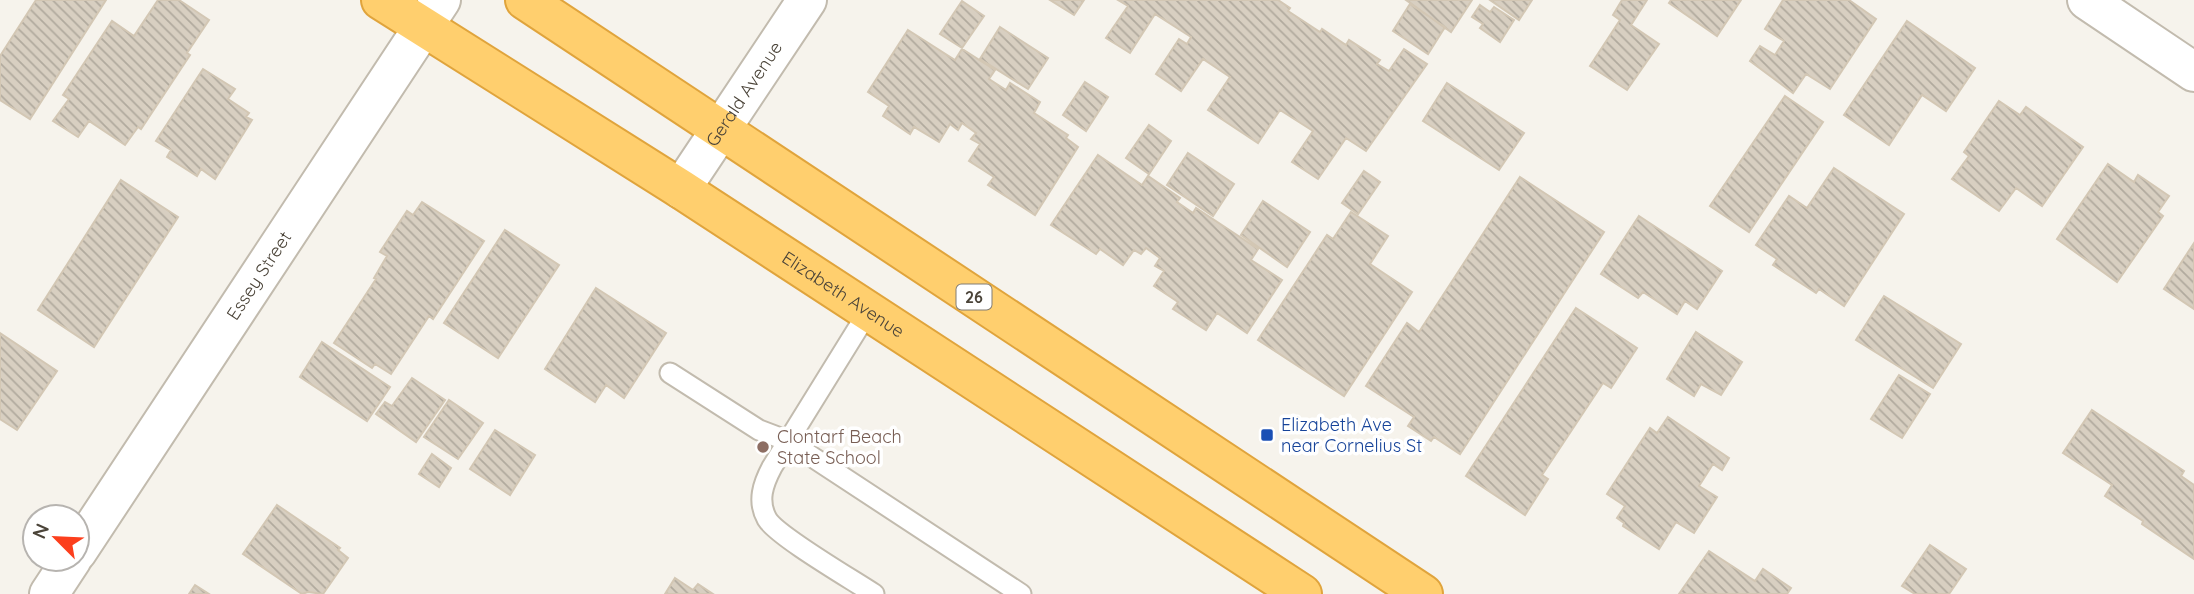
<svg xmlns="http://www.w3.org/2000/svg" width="2194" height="594" font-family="Quicksand,sans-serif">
  <defs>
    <pattern id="building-back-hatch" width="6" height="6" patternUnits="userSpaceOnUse" patternTransform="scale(1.75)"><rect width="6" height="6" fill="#d8cfc1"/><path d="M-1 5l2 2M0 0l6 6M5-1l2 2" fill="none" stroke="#b1aa9e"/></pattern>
  </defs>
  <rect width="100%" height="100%" fill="#f6f3ec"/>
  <path fill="url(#building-back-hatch)" stroke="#d3c7b4" stroke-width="2" d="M36,0H106L30,119L0,100V56Z
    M158,0H179L209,20L187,53L190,55L141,129L138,127L125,145L89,121L78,137L53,121L69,99L63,95L112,21L134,36Z
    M1050,0H1084L1074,15Z
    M1118,0H1278L1290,8L1288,11L1320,32L1322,29L1346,45L1349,40L1380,60L1377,64L1389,71L1404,49L1427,64L1366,151L1346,138L1318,179L1292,162L1313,131L1280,110L1258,143L1208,110L1230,77L1203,59L1181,91L1156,74L1179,39L1187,44L1191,37L1155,14L1130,53L1106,38L1128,6Z
    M1406,0H1472L1451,32Z
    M1490,0H1532L1519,20Z
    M1622,0H1647L1631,25L1659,44L1627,90L1590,66L1620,20L1613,15Z
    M1671,0H1741L1717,36L1669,3Z
    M1783,0H1849L1876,19L1830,89L1806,74L1793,93L1750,61L1760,46L1775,55L1784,41L1765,29Z
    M962,1L984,16L962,48L940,34Z
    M1410,4L1445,27L1428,54L1393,31Z
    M1480,5L1490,12L1494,7L1514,20L1500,42L1480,28L1483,24L1472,17Z
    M1907,21L1975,68L1946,111L1922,95L1889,145L1844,115Z
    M1000,27L1048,58L1028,89L980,59Z
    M908,30L955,60L962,49L995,70L989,79L1006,90L1010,83L1040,102L1034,113L1068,135L1066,138L1078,147L1035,215L988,185L994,177L969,161L980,144L971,139L976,133L962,123L958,130L950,124L939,142L914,127L910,134L883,116L889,106L868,92Z
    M203,69L235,89L228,99L249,113L246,117L252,120L215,179L201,169L197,176L167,157L171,150L156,141Z
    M1085,82L1108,97L1086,131L1063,115Z
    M1447,83L1524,133L1499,170L1423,121Z
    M1785,96L1823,122L1749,232L1710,206Z
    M1999,101L2020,115L2026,107L2083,147L2042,206L2016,188L1999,211L1952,179L1969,156L1964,152Z
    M1149,125L1171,141L1149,174L1126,158Z
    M1188,153L1234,184L1213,216L1167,185Z
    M1098,155L1142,185L1148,176L1180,198L1177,202L1193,213L1196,208L1258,249L1251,260L1282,280L1247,333L1217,313L1206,330L1173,309L1178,302L1154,286L1164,271L1155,266L1160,258L1146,248L1141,254L1134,250L1123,265L1100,249L1096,254L1051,225Z
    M2108,164L2134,182L2138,175L2169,196L2158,212L2163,216L2117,282L2057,239Z
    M1834,168L1904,214L1844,306L1819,289L1816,293L1773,265L1777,259L1756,245L1789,196L1807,208Z
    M1364,171L1380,182L1358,214L1342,203Z
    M1520,177L1604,232L1460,454L1434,437L1431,441L1408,426L1414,417L1366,386L1407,323L1419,332Z
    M121,180L178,217L94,347L38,310Z
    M1263,201L1310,232L1287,267L1241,235Z
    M422,202L484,241L433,319L429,316L391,374L375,364L372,368L334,343L376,279L374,278L387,256L380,252L407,211L413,215Z
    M1351,212L1388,236L1370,264L1412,292L1344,396L1258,340L1327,235L1333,239Z
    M1639,216L1722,271L1697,309L1685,301L1677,314L1643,292L1638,298L1601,274Z
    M505,230L559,265L498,358L444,323Z
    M2194,243V309L2164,289Z
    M596,288L666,333L624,398L606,385L595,402L545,369Z
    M1884,296L1961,344L1933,388L1856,340Z
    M1576,308L1637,348L1611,388L1603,383L1542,475L1548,479L1525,515L1466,476Z
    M1696,332L1742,362L1721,395L1701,384L1694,396L1667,379Z
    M0,333L57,371L17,430L0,419Z
    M322,342L390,387L367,421L300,377Z
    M1899,375L1930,394L1902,438L1871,419Z
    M412,378L445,400L416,442L376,414L385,402L392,406Z
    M449,400L483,423L458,459L424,437Z
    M2092,410L2184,471L2181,476L2194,485V559L2142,524L2143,521L2105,496L2112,485L2063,453Z
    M1668,417L1729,458L1722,470L1713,464L1699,486L1717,497L1694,533L1676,522L1659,549L1623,526L1624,523L1617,518L1625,506L1607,494L1650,428L1657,433Z
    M495,430L535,455L510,495L470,469Z
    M432,454L451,468L439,487L419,474Z
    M277,505L340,548L338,550L348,558L323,594L308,592L302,594L243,554Z
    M1930,545L1966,569L1949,594H1915L1902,586Z
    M1709,551L1755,581L1763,569L1791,588L1787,594H1679Z
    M675,578L693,590L698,584L713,594H665Z
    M195,585L209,594H189Z"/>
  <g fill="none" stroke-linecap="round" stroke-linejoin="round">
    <g stroke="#c2bbae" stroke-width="23">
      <path id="lane" d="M868,312L772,467C763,484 757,501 767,519C777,536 853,580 874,594
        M670,373L759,430L788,441L1021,594"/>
    </g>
    <g stroke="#c2bbae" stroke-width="42">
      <g id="street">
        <path d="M2087,0L2194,72"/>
        <path id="s1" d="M681,189L807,0"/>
        <path id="s2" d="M77,552L441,0"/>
        <path d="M49,594L72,559"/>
      </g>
    </g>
    <g stroke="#e0a43c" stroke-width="42">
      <g id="highway">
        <path id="s3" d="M381,0L681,189L1302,594"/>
        <path d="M525,0L1423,594"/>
      </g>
    </g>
    <use href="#lane" stroke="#fff" stroke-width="19"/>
    <use href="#street" stroke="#fff" stroke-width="38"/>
    <use href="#highway" stroke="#ffcf6e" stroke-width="38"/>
  </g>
  <rect fill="#1a4fb4" stroke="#fff" stroke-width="2.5" x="1260" y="428" width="14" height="14" rx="3.5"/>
  <circle fill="#8d6e63" stroke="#fff" stroke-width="2.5" cx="763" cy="447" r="7"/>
  <g text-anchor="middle" stroke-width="7" stroke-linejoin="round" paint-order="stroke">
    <rect fill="#fff" stroke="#817c74" stroke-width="2" x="956.5" y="284.5" width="35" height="25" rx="5"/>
    <g font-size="16" font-weight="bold" fill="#4b4439">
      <text x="974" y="303">26</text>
    </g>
    <g font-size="18" fill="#4b4439" stroke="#fff">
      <text dy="6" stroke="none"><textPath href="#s1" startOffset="114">Gerald Avenue</textPath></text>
      <text dy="6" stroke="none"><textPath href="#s2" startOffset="331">Essey Street</textPath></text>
      <text dy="6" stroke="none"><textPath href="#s3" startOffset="548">Elizabeth Avenue</textPath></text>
    </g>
    <g font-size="18" fill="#164399" stroke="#fff" text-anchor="start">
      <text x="1281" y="431">Elizabeth Ave<tspan x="1281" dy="21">near Cornelius St</tspan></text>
    </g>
    <g font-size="18" fill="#785e54" stroke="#fff" text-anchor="start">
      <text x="777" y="443">Clontarf Beach<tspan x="777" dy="21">State School</tspan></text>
    </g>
  </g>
  <g transform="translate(56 538) rotate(294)"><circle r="33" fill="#ffffff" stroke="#b7b4b0" stroke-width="2"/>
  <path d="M0-5L12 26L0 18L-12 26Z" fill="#fc3f1d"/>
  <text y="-10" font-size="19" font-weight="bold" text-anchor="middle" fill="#4b4439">N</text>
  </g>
</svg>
